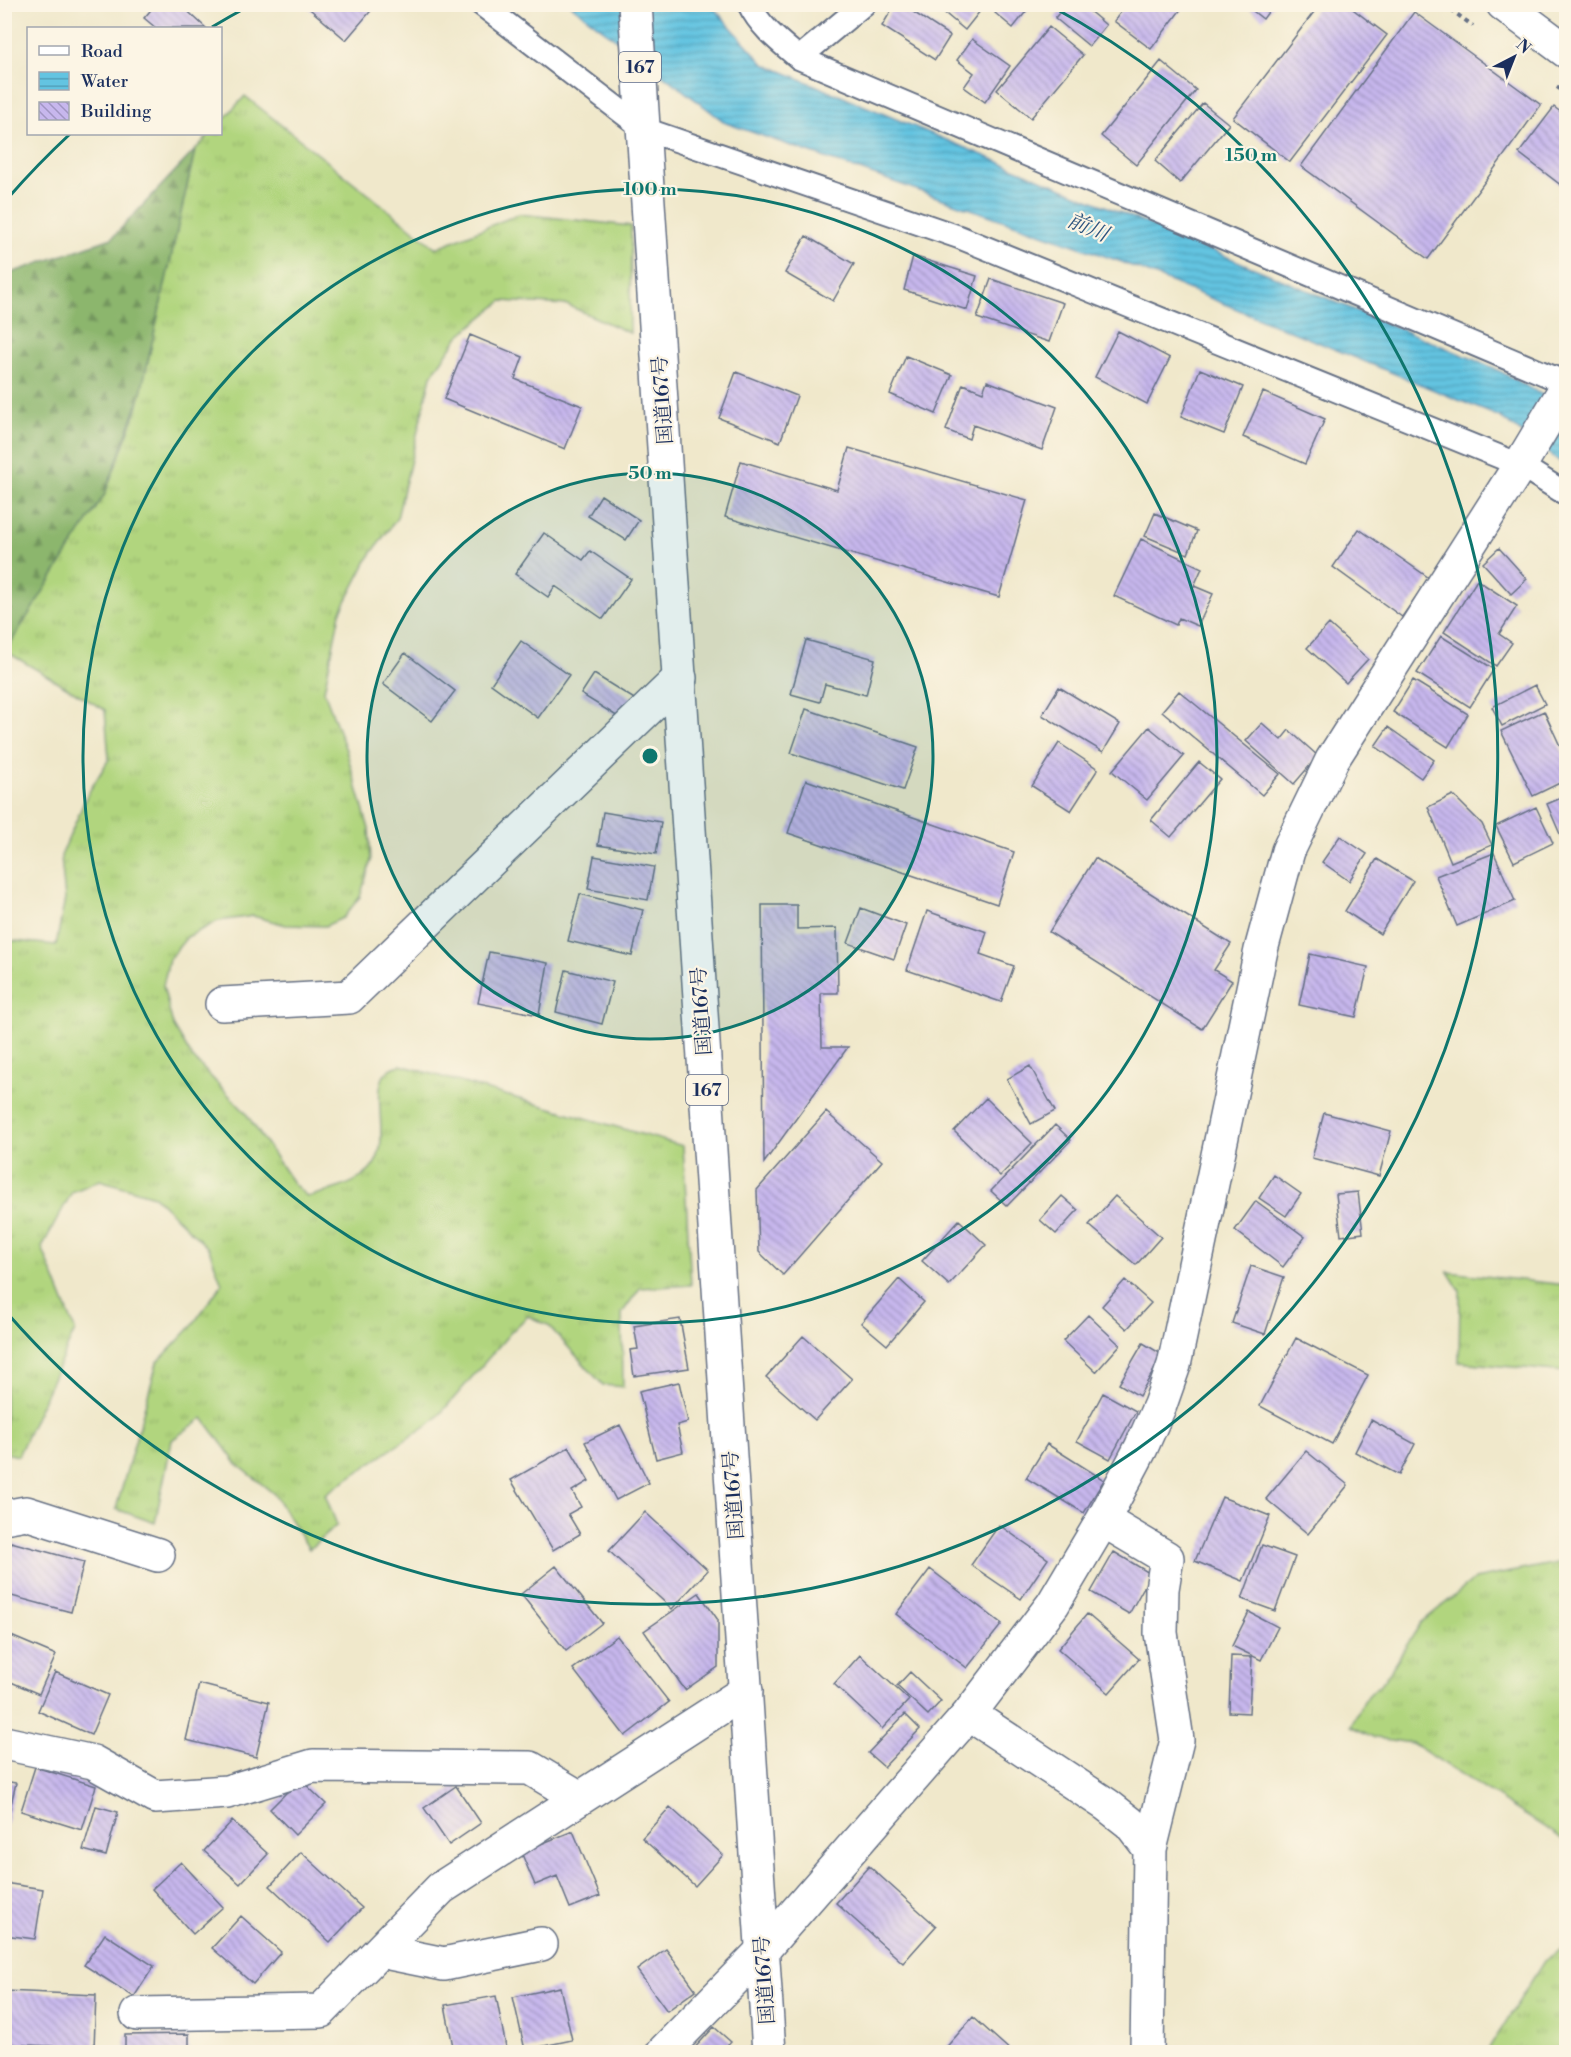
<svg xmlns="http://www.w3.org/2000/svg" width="1571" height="2057" font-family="'Libre Bodoni','Noto Serif JP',serif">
  <defs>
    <pattern id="grass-tufts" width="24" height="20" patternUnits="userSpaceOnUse" patternTransform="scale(1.5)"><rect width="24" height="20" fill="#b1d57e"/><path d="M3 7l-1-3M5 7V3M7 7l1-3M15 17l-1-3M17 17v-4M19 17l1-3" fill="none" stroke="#98b76f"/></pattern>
    <pattern id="forest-firs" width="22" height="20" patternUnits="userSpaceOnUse" patternTransform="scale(1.5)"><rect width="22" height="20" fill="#8cb66d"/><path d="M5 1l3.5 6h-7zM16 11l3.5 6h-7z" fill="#72945d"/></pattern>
    <pattern id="water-rules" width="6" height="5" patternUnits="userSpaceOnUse" patternTransform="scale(1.5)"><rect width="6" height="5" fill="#63c4e1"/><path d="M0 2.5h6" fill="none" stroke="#51a0ba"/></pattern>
    <pattern id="building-back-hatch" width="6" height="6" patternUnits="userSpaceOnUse" patternTransform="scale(1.5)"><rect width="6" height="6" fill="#c7b7ed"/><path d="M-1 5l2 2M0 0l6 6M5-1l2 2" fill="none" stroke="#a195c3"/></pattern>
  </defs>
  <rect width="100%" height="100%" fill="#fcf5e5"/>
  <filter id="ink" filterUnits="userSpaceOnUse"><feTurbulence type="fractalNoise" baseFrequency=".0167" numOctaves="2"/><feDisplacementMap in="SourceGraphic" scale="12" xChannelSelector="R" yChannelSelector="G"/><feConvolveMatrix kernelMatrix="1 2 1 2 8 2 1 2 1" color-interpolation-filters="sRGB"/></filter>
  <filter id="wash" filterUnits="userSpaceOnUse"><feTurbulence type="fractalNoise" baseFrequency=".008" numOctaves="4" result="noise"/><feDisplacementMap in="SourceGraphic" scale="24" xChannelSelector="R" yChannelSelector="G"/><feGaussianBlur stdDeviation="1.35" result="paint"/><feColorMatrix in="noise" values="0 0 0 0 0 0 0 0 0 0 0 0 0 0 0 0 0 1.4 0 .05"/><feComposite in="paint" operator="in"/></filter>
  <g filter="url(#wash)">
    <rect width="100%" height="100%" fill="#f0e8cb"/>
    <path fill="url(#grass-tufts)" stroke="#66826e" stroke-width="1.5" d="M245,96L436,248L519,214L631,226L630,333L567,305L502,301L459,336L431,376L397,518L369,557L340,613L324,691L346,750L369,829L371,861L360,897L343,918L325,926L286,925L253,916L218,921L187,937L169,959L163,986L173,1025L192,1057L245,1112L293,1183L307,1197C325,1192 347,1187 363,1176C405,1149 354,1074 401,1065L683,1146L691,1285L640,1288L622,1313L623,1387L603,1385L548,1325L528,1316L511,1332L435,1420L325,1494L337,1525L309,1549L274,1494L236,1463L203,1418L172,1440L155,1523L116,1509L157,1363L191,1327L222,1284L209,1249L154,1196L100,1180L72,1192L42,1247L75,1330L18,1456L5,1453L4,940L56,945L65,899L61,856L87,795L109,759L105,710L5,651L105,494L137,409L195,150L210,134H220L221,122Z
      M1448,1272L1566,1285V1372L1459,1362L1460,1291Z
      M1566,1556V1841L1412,1743L1375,1738L1351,1726L1363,1701L1385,1679L1421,1623L1475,1579L1562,1562Z
      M1566,1946V2052H1487L1544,1961Z"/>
    <path fill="url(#forest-firs)" stroke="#547266" stroke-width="1.5" d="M195,150L140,397L105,494L5,652V275L112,238Z"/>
    <path fill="url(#water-rules)" stroke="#3f7aa0" stroke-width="1.5" d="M571,5H711L764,64L1494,368L1566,408V466L1500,417L1122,262L726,123Z"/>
    <g id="blocks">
      <path fill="url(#building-back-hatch)" d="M156,4H180L206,28H156L144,18Z
        M304,4H374L375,6L346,40Z
        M895,4H901L950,36L935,60L882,26Z
        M934,4H982L984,6L965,30Z
        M1002,4H1032L1013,28L995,13Z
        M1066,4H1081L1106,25L1089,46L1055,18Z
        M1127,4H1185L1151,49L1114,21Z
        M1244,4H1274L1263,19Z
        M1320,4H1346L1387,35L1290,162L1233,118Z
        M1414,12L1541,105L1428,259L1301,166Z
        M1049,27L1083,55L1031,118L997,90Z
        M972,39L1010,66L985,102L964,87L974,73L957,60Z
        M1161,61L1196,90L1136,165L1101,136Z
        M1203,103L1229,124L1180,183L1155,161Z
        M1554,107L1566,116V189L1519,153Z
        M806,236L854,264L833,301L785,273Z
        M913,256L977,276L967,310L904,290Z
        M991,279L1063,303L1049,342L977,318Z
        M1118,331L1170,358L1147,404L1095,377Z
        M470,335L523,357L515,379L582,406L565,449L444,399Z
        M906,356L952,375L936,414L890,394Z
        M1200,369L1243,387L1224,434L1181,417Z
        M736,372L797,396L780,442L719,418Z
        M987,381L1057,407L1042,450L973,425L969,439L946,430L963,384L983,392Z
        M1263,392L1325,419L1305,464L1243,437Z
        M849,448L1027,500L999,597L725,517L741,461L837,490Z
        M601,495L639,520L626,540L588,516Z
        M1155,513L1197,531L1188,554L1145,536Z
        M1359,529L1429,578L1402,617L1333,567Z
        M544,533L583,560L590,551L631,579L603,619L555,586L548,597L515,574Z
        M1141,539L1202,568L1194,586L1213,594L1198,626L1179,618L1176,625L1114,596Z
        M1499,548L1527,579L1511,594L1483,563Z
        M1477,580L1517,606L1499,634L1512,643L1496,666L1444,632Z
        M1329,624L1368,659L1346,683L1307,648Z
        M1441,636L1494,669L1470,707L1417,673Z
        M806,640L875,659L866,695L825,684L820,702L791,694Z
        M521,641L569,675L538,718L491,684Z
        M405,653L455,691L432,721L383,684Z
        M594,674L636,700L623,720L581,694Z
        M1413,680L1468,714L1448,747L1393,712Z
        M1535,685L1545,704L1502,726L1492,707Z
        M1059,687L1120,724L1103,752L1042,715Z
        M1179,691L1280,774L1262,795L1162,711Z
        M806,709L918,747L903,790L791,753Z
        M1544,711L1566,759V780L1533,796L1501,731Z
        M1262,723L1281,740L1289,730L1318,756L1294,784L1246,741Z
        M1149,727L1184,756L1147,800L1112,771Z
        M1388,727L1434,760L1421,778L1375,746Z
        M1059,743L1098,769L1071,811L1032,786Z
        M1199,762L1220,779L1171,837L1151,820Z
        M806,780L1014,852L997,904L788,833Z
        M1453,795L1482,824L1492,845L1451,862L1428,807Z
        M1566,796V848L1547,804Z
        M1536,807L1553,843L1514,862L1496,826Z
        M603,812L661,822L656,854L598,845Z
        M1340,836L1367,854L1349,881L1322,862Z
        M1494,853L1515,901L1457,926L1436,876Z
        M594,856L654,867L648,900L588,889Z
        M1095,858L1231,944L1214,970L1232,981L1202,1029L1049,932Z
        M1377,859L1413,881L1380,934L1345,911Z
        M580,894L643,910L632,956L568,941Z
        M762,905H797V929L837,928L838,993H821L822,1047H848L764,1163Z
        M861,908L906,925L894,959L848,943Z
        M927,911L987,932L980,954L1014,966L1001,1002L907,970Z
        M489,952L548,963L539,1015L478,1003Z
        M1310,954L1368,967L1356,1017L1299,1005Z
        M566,970L613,982L602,1024L556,1012Z
        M1030,1066L1055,1111L1031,1124L1007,1079Z
        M986,1098L1032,1143L1000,1176L954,1131Z
        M826,1112L882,1161L783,1275L759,1252L757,1190Z
        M1324,1113L1391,1131L1379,1176L1312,1158Z
        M1055,1125L1071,1140L1007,1206L991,1191Z
        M1274,1175L1301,1194L1286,1216L1259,1198Z
        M1358,1192L1363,1233L1341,1236L1336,1194Z
        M1062,1196L1078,1210L1056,1234L1040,1220Z
        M1115,1196L1161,1237L1136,1265L1089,1225Z
        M1256,1201L1305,1237L1283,1267L1235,1230Z
        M959,1220L986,1245L949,1285L922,1261Z
        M1251,1266L1284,1277L1265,1334L1232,1323Z
        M899,1279L924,1302L887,1345L861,1323Z
        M1125,1280L1151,1303L1127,1329L1102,1306Z
        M1088,1315L1120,1345L1096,1372L1063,1341Z
        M680,1319L689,1368L634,1376L630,1350L638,1349L634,1326Z
        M803,1336L852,1379L815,1420L766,1377Z
        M1296,1338L1368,1375L1332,1444L1260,1406Z
        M1143,1343L1163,1355L1139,1396L1119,1384Z
        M679,1382L688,1422L677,1425L683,1452L656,1459L639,1391Z
        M1103,1393L1136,1411L1110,1459L1077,1441Z
        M1371,1420L1415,1444L1399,1475L1355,1452Z
        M620,1425L649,1483L616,1500L585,1442Z
        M1047,1444L1104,1480L1084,1513L1026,1478Z
        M569,1447L589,1481L572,1491L581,1507L568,1514L580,1534L553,1550L511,1480Z
        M1306,1451L1348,1485L1308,1534L1266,1499Z
        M1222,1497L1270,1516L1243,1581L1195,1561Z
        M645,1512L708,1570L672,1609L609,1551Z
        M999,1525L1048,1559L1021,1599L971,1565Z
        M11,1542L84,1562L71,1612L4,1594V1566Z
        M1262,1545L1295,1557L1275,1611L1242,1599Z
        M1114,1552L1151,1574L1129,1614L1091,1592Z
        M556,1566L602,1623L566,1651L521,1594Z
        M930,1569L1002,1624L967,1668L896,1614Z
        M699,1593L718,1620V1667L685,1690L644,1631Z
        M1249,1612L1278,1627L1261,1660L1232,1646Z
        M1087,1614L1139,1659L1109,1693L1058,1649Z
        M4,1633L56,1655L39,1694L4,1679Z
        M617,1636L669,1702L625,1736L573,1669Z
        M860,1655L909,1700L882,1729L834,1684Z
        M1231,1656L1252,1657L1249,1713L1229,1712Z
        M55,1672L108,1695L91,1735L38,1711Z
        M910,1672L941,1701L928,1715L897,1686Z
        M199,1684L269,1702L256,1757L186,1740Z
        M905,1714L920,1729L884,1767L868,1753Z
        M35,1767L96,1786L82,1830L21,1811Z
        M300,1779L326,1804L295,1835L270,1809Z
        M4,1781L16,1783L5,1829H4Z
        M456,1786L481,1823L449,1845L424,1808Z
        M96,1806L118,1812L106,1856L83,1850Z
        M670,1807L723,1855L695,1886L642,1838Z
        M232,1821L268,1854L240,1884L204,1851Z
        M573,1831L600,1896L570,1908L557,1876L535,1885L521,1852Z
        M301,1852L362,1908L330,1942L270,1886Z
        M181,1862L223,1907L193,1934L152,1889Z
        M869,1866L936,1926L903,1963L836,1903Z
        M4,1883L43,1889L35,1939L4,1935Z
        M241,1916L281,1952L253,1984L212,1948Z
        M105,1934L154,1966L134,1997L84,1965Z
        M666,1949L696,1990L667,2011L637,1970Z
        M560,1987L572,2040L525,2050L513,1997Z
        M4,1991L96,1995L94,2048L4,2044Z
        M496,1996L507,2052H454L445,2005Z
        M973,2017L1012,2052H942Z
        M714,2027L731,2042L721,2052H691Z
        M189,2034V2052H125V2035Z"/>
    </g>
  </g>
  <g filter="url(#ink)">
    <use href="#blocks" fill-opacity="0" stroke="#667084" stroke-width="1.5"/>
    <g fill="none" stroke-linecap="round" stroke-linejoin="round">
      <g stroke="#667084" stroke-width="26">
        <path id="service" d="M481,4L644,129L959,237L1520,465L1566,494
          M749,4C760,27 780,42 799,58L1566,383
          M799,58L864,4"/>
      </g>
      <g stroke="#667084" stroke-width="36">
        <path id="minor" d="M222,1004L349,997L680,678
          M4,1517L26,1513L158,1555
          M1103,1520L1167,1558L1162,1589L1161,1633L1177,1740L1150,1849
          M969,1714L1107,1805L1130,1823L1150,1849L1147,2052
          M4,1743L93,1762L155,1797L227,1792L313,1766L530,1768L580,1798
          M380,1951L444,1964L541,1944
          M137,2014L321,2011L441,1888L746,1691
          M663,2052L762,1951L969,1714L1053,1604L1103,1520L1141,1448L1160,1405L1174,1365L1261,950L1288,851L1332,760L1520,465L1566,388"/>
      </g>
      <g stroke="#667084" stroke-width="36">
        <path id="trunk" d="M635,4L769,2052
          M1503,4L1566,51"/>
      </g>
      <path stroke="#667084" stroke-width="4" stroke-dasharray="4.5 4.5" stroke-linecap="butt" d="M1443,4L1473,26
        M1557,87L1566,93"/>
      <use href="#service" stroke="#fff" stroke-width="22"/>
      <use href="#minor" stroke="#fff" stroke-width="33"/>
      <use href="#trunk" stroke="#fff" stroke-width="33"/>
    </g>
  </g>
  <circle cx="650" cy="756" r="283" fill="#0f766e" fill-opacity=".12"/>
  <g fill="none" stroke="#0f766e" stroke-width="3">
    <circle cx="650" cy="756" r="283"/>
    <circle cx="650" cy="756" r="567"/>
    <path d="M8 198A850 850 0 0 1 70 134M212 27A850 850 0 0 1 251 5M1049 5A850 850 0 1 1 8 1314"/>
  </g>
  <g text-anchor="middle" stroke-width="4.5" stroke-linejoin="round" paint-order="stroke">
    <g fill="#fcf5e5" stroke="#5e6a86" stroke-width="1.5">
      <rect x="619" y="52" width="42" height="30" rx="4.5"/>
      <rect x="686" y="1075" width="42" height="30" rx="4.5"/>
    </g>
    <g font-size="18" font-weight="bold" fill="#1b2f5e">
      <text x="640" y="73">167</text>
      <text x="707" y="1096">167</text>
    </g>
    <g font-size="20" fill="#1b2f5e" stroke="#fcf5e5">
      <text transform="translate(662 400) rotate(-94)" y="7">国道167号</text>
      <text transform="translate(701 1011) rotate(-94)" y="7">国道167号</text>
      <text transform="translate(733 1495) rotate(-94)" y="7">国道167号</text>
      <text transform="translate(764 1980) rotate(-94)" y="7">国道167号</text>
    </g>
    <g font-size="21" font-style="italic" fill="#2d547f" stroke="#fcf5e5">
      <text transform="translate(1088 227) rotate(23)" y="7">前川</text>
    </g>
  </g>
  <circle cx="650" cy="756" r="9" fill="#0f766e" stroke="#fcf5e5" stroke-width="3"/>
  <g font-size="18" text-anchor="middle" font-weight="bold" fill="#0f766e" stroke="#fcf5e5" stroke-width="4.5" stroke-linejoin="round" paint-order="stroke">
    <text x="1251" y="161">150 m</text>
    <text x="650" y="195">100 m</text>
    <text x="650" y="479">50 m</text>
  </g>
  <rect width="1571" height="2057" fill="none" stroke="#fcf5e5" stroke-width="24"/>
  <rect x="27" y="27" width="195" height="108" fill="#fcf5e5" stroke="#a2a6af" stroke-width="1.5"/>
  <rect x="39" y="46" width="30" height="9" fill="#ffffff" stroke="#a2a6af" stroke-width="1.5"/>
  <text x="81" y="57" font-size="18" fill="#1b2f5e">Road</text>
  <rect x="39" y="72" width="30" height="18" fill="url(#water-rules)" stroke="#a2a6af" stroke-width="1.5"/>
  <text x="81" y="87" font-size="18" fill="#1b2f5e">Water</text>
  <rect x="39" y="102" width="30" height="18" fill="url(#building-back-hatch)" stroke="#a2a6af" stroke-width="1.5"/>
  <text x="81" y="117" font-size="18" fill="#1b2f5e">Building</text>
  <g transform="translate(1514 57) rotate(42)" stroke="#fcf5e5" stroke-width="4.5" paint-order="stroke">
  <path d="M0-4.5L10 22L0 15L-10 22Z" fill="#1b2f5e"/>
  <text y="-9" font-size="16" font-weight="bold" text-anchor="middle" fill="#1b2f5e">N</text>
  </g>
</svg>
